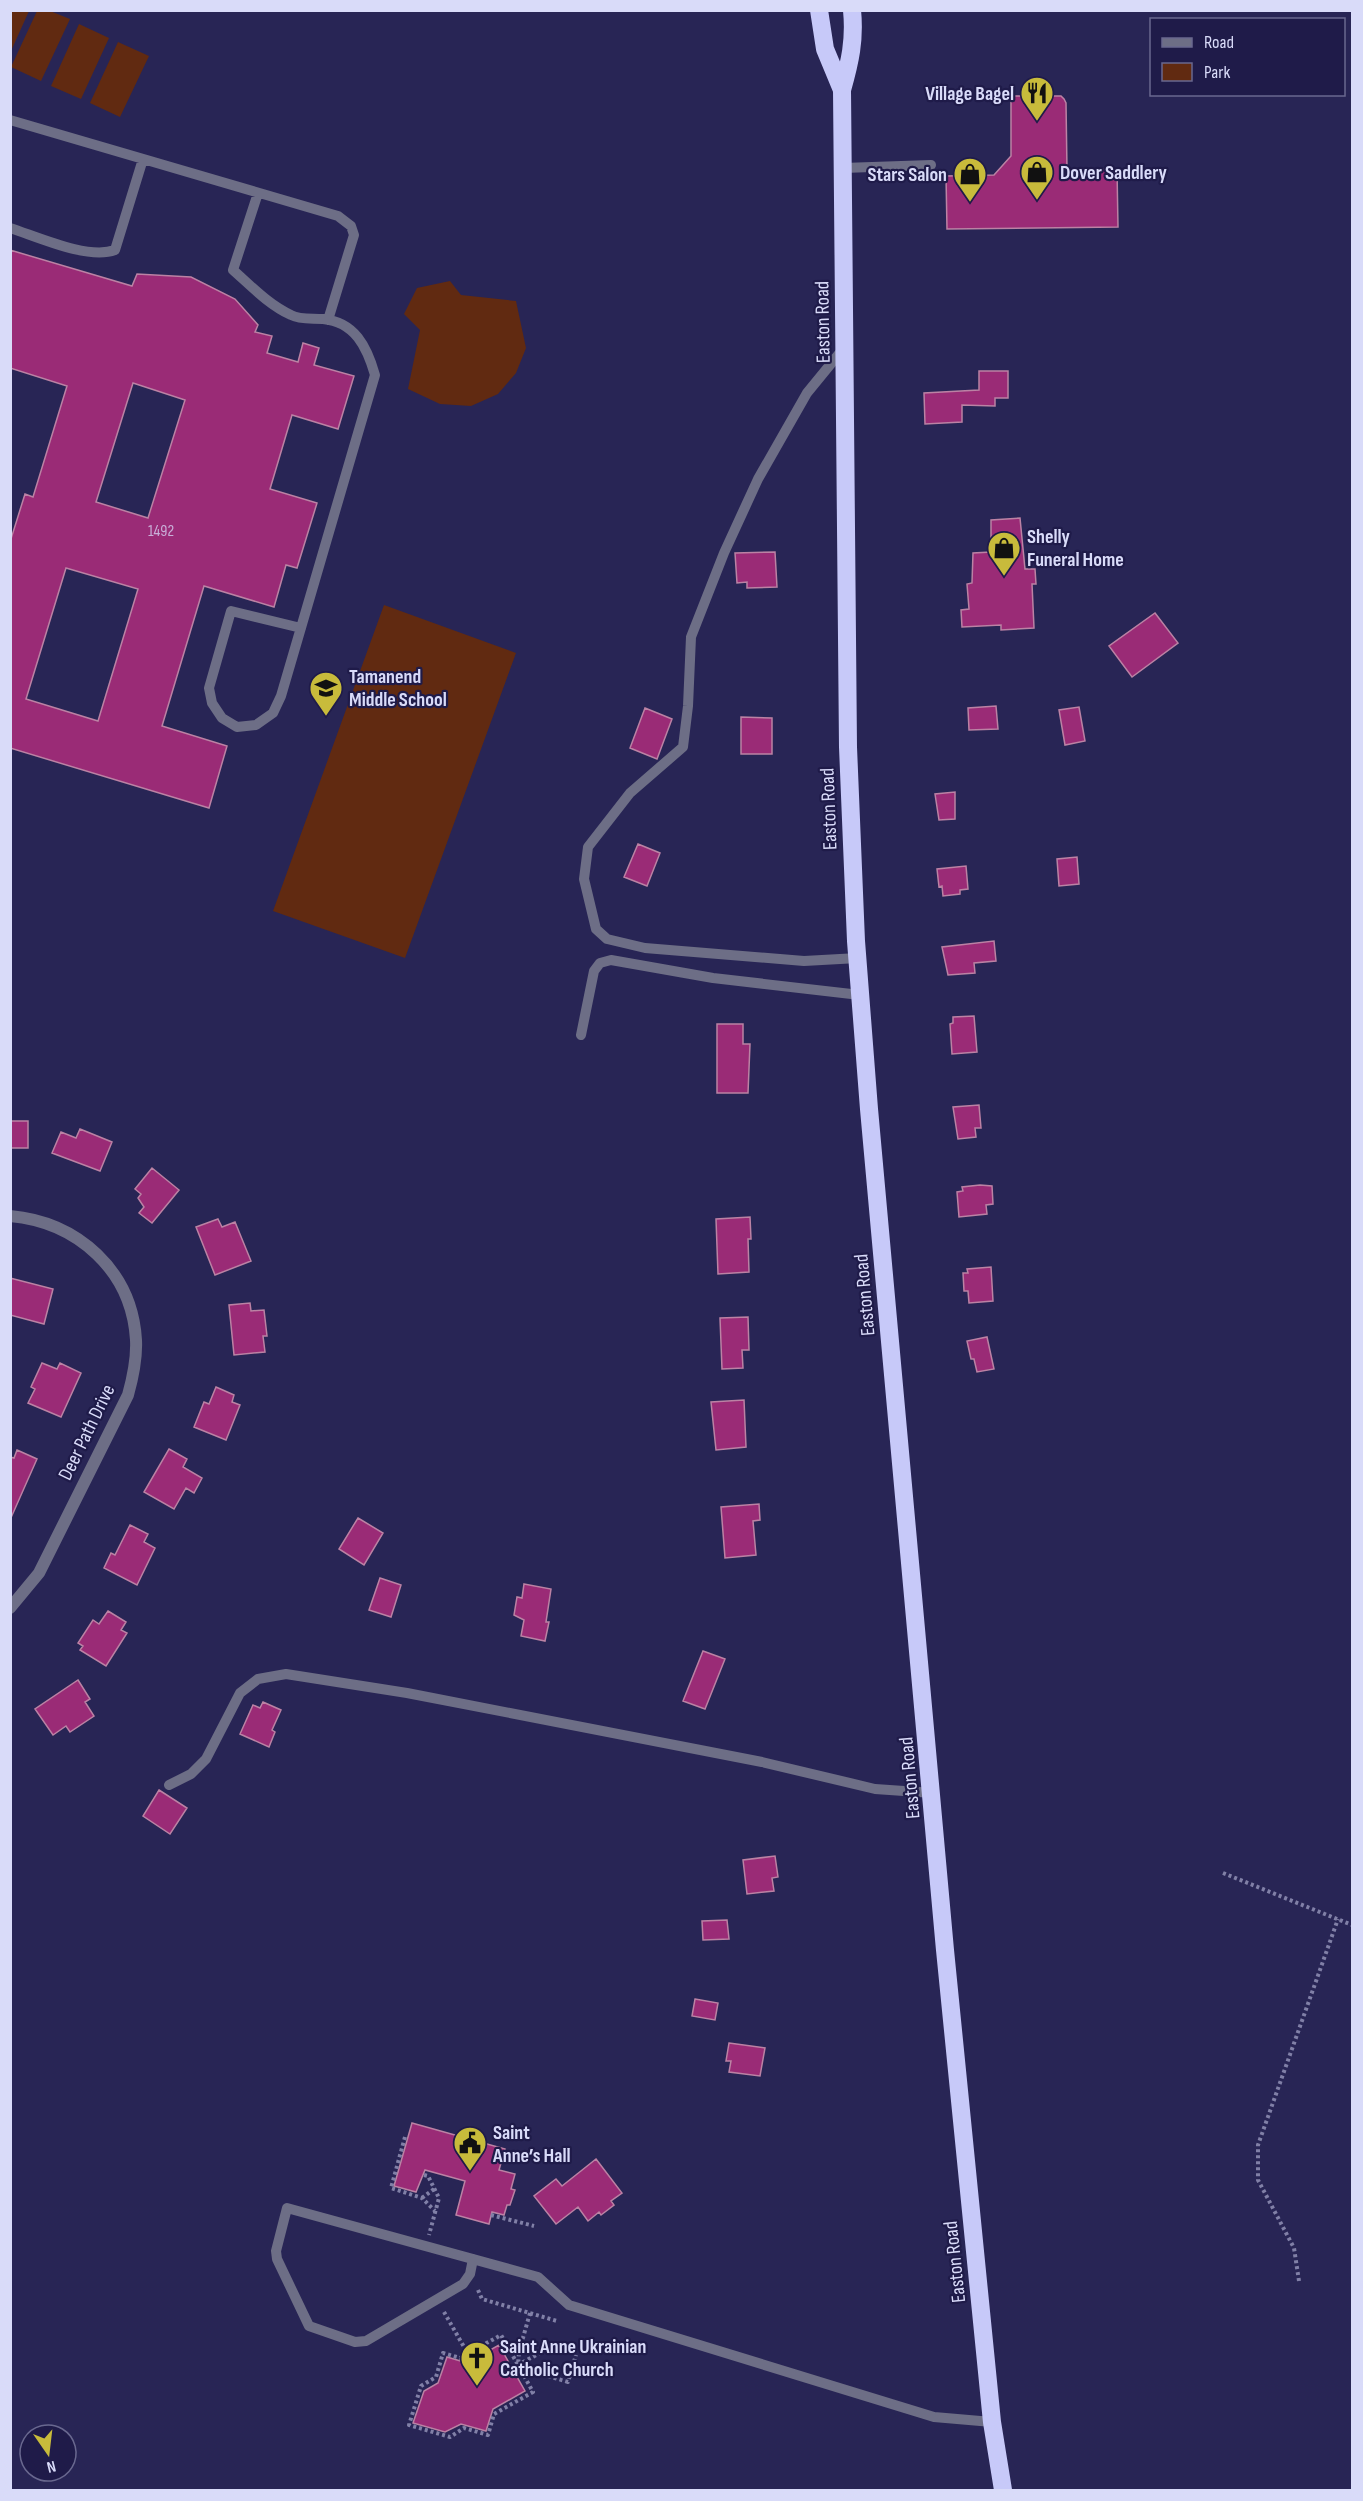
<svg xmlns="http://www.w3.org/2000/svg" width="1363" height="2501" font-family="'Sofia Sans Condensed',sans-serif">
  <rect width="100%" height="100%" fill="#282555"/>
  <path fill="#612a11" d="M11,10L29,11L11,51L10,11Z
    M37,11H50L70,19L41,81L11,67Z
    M79,24L109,38L81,99L51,86Z
    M118,42L149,56L120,117L90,103Z
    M450,281L461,295L516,301L526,348L516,373L498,394L471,406L440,404L408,389L420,330L404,314L417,288Z
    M384,605L516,653L405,958L273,911Z"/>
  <path fill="#9a2b76" stroke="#bb82a4" stroke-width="1.5" fill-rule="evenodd" d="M1011,96H1061L1064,99L1066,103L1067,170L1117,169L1118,227L947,229L946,176L994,175L1011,156Z
    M10,250L132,286L137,274L191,277L235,299L258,325L255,332L272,336L267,353L298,362L303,343L319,348L314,365L354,376L338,429L292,415L270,489L317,503L297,568L286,565L274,607L204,586L162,726L227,746L209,808L10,748V542L25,494L33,497L67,386L10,368ZM133,383L185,400L148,518L96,502ZM66,568L138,589L98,721L26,699Z
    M979,371H1008V398H995V406L962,405V422L925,424L924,393L979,390Z
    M1020,518L1025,569H1035L1036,584H1032L1034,628L1001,630V625L962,627L961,610L969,609L967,584L972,583L973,553L991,552V520Z
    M775,552L777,587L747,588V582L737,583L735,553Z
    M1155,613L1178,643L1132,677L1109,646Z
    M996,706L998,729L969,730L968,708Z
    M1079,707L1085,741L1065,745L1059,710Z
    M645,708L672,719L657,759L630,748Z
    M741,717L772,718V754H741Z
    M955,792V819L939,820L935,794Z
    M638,844L660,853L647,886L624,877Z
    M1077,857L1079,884L1059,886L1057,859Z
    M966,866L968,889L960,890V894L943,896L942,886L939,887L937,869Z
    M994,941L996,961L974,963L975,973L948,975L942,947Z
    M974,1016L977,1052L952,1054L950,1024L953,1023V1017Z
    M717,1024H743V1044H750L748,1093H717Z
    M979,1105L981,1128H975L976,1137L958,1139L953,1107Z
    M10,1121H28V1148H10Z
    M80,1129L112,1142L100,1171L52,1153L61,1132L76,1138Z
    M152,1168L179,1190L152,1223L139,1213L144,1207L138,1198L141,1194L135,1189Z
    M980,1185L992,1186L993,1204L986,1205L987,1214L959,1217L957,1192L963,1191L962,1187Z
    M750,1217L751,1239H748L749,1272L718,1274L716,1219Z
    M218,1219L222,1227L235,1222L251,1261L215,1275L196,1227Z
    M991,1267L993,1301L969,1303L968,1291H964L963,1273H968L967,1269Z
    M10,1278L53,1289L44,1324L10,1315Z
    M250,1303L251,1311L264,1310L267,1336H263L265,1352L234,1355L229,1305Z
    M748,1317L749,1350H742L743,1368L722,1369L720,1318Z
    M987,1337L994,1369L977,1372L974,1359H971L967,1341Z
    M42,1363L57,1369L60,1363L81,1373L61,1417L28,1403L35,1389L31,1387Z
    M216,1387L234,1395L232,1402L240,1405L226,1440L194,1427L204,1402L209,1404Z
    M744,1400L746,1447L716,1450L711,1402Z
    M169,1449L187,1459L183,1467L202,1478L194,1493L186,1488L174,1509L144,1492Z
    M17,1450L37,1459L10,1520V1457L14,1458Z
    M759,1504L760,1520L753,1521L756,1555L725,1558L721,1507Z
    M358,1518L383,1533L364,1565L339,1549Z
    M130,1525L148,1534L144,1542L155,1548L137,1585L104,1568L111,1553L115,1555Z
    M380,1578L401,1585L391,1617L369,1610Z
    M524,1584L551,1589L546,1622H549L545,1641L521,1636L524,1620L514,1615L517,1597L522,1598Z
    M108,1611L126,1622L121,1630L127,1633L106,1666L80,1650L83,1646L78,1643L93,1620L99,1624Z
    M703,1651L725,1659L705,1709L683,1701Z
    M78,1680L90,1699L85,1702L94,1716L70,1732L66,1726L53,1735L35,1709Z
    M263,1702L281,1710L272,1730L275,1732L269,1747L240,1734L253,1705L260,1708Z
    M159,1790L187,1808L170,1834L143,1816Z
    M775,1856L778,1877L772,1878L774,1891L747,1894L743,1860Z
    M727,1920L729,1939L703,1940L702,1921Z
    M695,1999L718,2003L715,2020L692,2016Z
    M729,2043L765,2048L760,2076L729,2072L731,2061H726Z
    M412,2123L505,2149L499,2170L515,2174L511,2189L515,2190L510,2205H507L504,2215L492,2212L489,2224L456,2215L465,2181L425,2170L416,2192L394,2186Z
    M596,2159L622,2193L611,2201L614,2205L601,2215L599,2212L588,2221L578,2207L556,2224L534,2196L556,2179L562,2186Z
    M499,2345L525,2391L493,2409L486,2431L461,2424L445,2432L413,2423L424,2391L438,2383L447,2357L467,2363Z"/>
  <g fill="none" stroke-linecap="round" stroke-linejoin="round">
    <path stroke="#8180a7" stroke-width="4" stroke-dasharray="3 3" stroke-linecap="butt" d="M1223,1873L1352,1925
      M405,2137L391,2188L422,2198L435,2211
      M424,2175L428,2176L439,2198L429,2235
      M422,2198L434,2189
      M491,2215L534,2226
      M1299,2281L1294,2248L1258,2180V2145L1338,1919
      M478,2290L482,2299L557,2321
      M444,2312L472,2361
      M530,2313L519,2352L518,2365L533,2392L494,2414L488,2435L464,2428L450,2437L409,2425L421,2386L436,2377L443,2353L460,2358L501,2335L518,2365L528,2370L568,2382L576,2355
      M512,2368L555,2345"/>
    <path stroke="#6d6e86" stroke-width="10" d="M10,120L338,216L351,226L354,235L328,320
      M843,168L931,165
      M258,193L233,270C251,286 269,305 291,315C300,320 313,318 323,319C355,322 367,347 375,375L281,696L273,713L256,725L237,727L222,718L212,703L209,688L231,611L301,628
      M10,228C38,237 88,260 115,250L143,159
      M843,349L807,393L758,479L724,553L691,637L688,706L683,747L630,793L588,847L584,879L596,929L607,939L645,948L804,961L858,958
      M581,1035L594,971L600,963L611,960L713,978L860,995
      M169,1785L191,1774L206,1759L240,1693L258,1679L286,1674L407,1693L762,1762L875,1789L933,1793
      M473,2259L470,2274L463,2284L366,2341L355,2342L309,2326L277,2259L276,2251L287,2208L538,2277L569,2305L934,2417L992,2422"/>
    <path stroke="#6d6e86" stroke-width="12" d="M10,1216C78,1222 132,1271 136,1340C137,1359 133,1377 128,1395L39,1573L10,1608"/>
    <path stroke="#c7c9f9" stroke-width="18" d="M819,10L825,49L842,90
      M852,10C855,40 850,62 842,90L848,747L856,941L869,1109L945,1950L992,2422L1003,2490"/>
  </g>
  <defs>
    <g id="restaurant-pin" transform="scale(1.725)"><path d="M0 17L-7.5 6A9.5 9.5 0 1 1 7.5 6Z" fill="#c8bb3b" stroke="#1f1b49"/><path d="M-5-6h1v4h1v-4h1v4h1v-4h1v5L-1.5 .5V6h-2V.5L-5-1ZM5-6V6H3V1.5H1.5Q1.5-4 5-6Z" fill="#111"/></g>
    <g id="shop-pin" transform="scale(1.725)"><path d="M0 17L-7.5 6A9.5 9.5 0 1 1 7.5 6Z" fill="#c8bb3b" stroke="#1f1b49"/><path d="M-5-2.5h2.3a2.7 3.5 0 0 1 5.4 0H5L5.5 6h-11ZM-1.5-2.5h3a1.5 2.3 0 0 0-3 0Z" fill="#111"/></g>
    <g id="school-pin" transform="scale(1.725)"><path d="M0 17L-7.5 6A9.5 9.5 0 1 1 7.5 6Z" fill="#c8bb3b" stroke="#1f1b49"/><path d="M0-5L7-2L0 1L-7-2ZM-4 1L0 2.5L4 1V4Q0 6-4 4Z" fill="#111"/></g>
    <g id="civic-pin" transform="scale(1.725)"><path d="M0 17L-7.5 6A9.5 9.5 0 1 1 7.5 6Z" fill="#c8bb3b" stroke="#1f1b49"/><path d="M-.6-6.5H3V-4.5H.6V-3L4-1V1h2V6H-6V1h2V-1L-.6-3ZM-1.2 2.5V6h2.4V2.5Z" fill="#111"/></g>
    <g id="church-pin" transform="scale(1.725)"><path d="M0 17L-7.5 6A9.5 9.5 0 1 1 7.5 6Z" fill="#c8bb3b" stroke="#1f1b49"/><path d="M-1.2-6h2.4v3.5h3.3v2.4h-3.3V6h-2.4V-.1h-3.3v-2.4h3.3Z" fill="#111"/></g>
  </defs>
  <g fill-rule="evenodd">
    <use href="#restaurant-pin" x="1037" y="93"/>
    <use href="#shop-pin" x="1037" y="172"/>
    <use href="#shop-pin" x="970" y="174"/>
    <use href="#shop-pin" x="1004" y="548"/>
    <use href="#school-pin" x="326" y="688"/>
    <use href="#civic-pin" x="470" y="2143"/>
    <use href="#church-pin" x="477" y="2358"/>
  </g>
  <g text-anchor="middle" stroke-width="4.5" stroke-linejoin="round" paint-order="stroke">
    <g font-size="16" fill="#c9afd8">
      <text x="161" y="536">1492</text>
    </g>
    <g font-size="20" font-weight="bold" fill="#d9dbf9" stroke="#1f1b49" text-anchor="start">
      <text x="1014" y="100" text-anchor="end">Village Bagel</text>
      <text x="1060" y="179">Dover Saddlery</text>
      <text x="947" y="181" text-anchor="end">Stars Salon</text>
      <text x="1027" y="543">Shelly<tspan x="1027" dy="23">Funeral Home</tspan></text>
      <text x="349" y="683">Tamanend<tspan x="349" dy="23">Middle School</tspan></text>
      <text x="493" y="2139">Saint<tspan x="493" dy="23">Anne’s Hall</tspan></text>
      <text x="500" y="2353">Saint Anne Ukrainian<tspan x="500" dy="23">Catholic Church</tspan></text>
    </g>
    <g font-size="20" fill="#d9dbf9" stroke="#1f1b49">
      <text transform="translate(822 322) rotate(-91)" y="7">Easton Road</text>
      <text transform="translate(828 809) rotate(-92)" y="7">Easton Road</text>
      <text transform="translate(864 1295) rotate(-95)" y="7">Easton Road</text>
      <text transform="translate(86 1432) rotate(-64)" y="7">Deer Path Drive</text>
      <text transform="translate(909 1778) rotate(-95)" y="7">Easton Road</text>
      <text transform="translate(954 2262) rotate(-96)" y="7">Easton Road</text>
    </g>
  </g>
  <rect width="1363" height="2501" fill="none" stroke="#d9dbf9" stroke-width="24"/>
  <rect x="1150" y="18" width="195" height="78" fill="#1f1b49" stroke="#69688f" stroke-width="1.5"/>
  <rect x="1162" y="38" width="30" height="9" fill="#6d6e86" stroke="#69688f" stroke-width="1.5"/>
  <text x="1204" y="48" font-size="18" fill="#d9dbf9">Road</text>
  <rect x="1162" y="63" width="30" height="18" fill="#612a11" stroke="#69688f" stroke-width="1.5"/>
  <text x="1204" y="78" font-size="18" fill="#d9dbf9">Park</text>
  <g transform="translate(48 2453) rotate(166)"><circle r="28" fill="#1f1b49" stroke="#69688f" stroke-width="1.5"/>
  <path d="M0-4.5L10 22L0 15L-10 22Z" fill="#c8bb3b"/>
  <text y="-9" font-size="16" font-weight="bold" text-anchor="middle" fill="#d9dbf9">N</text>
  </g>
</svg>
